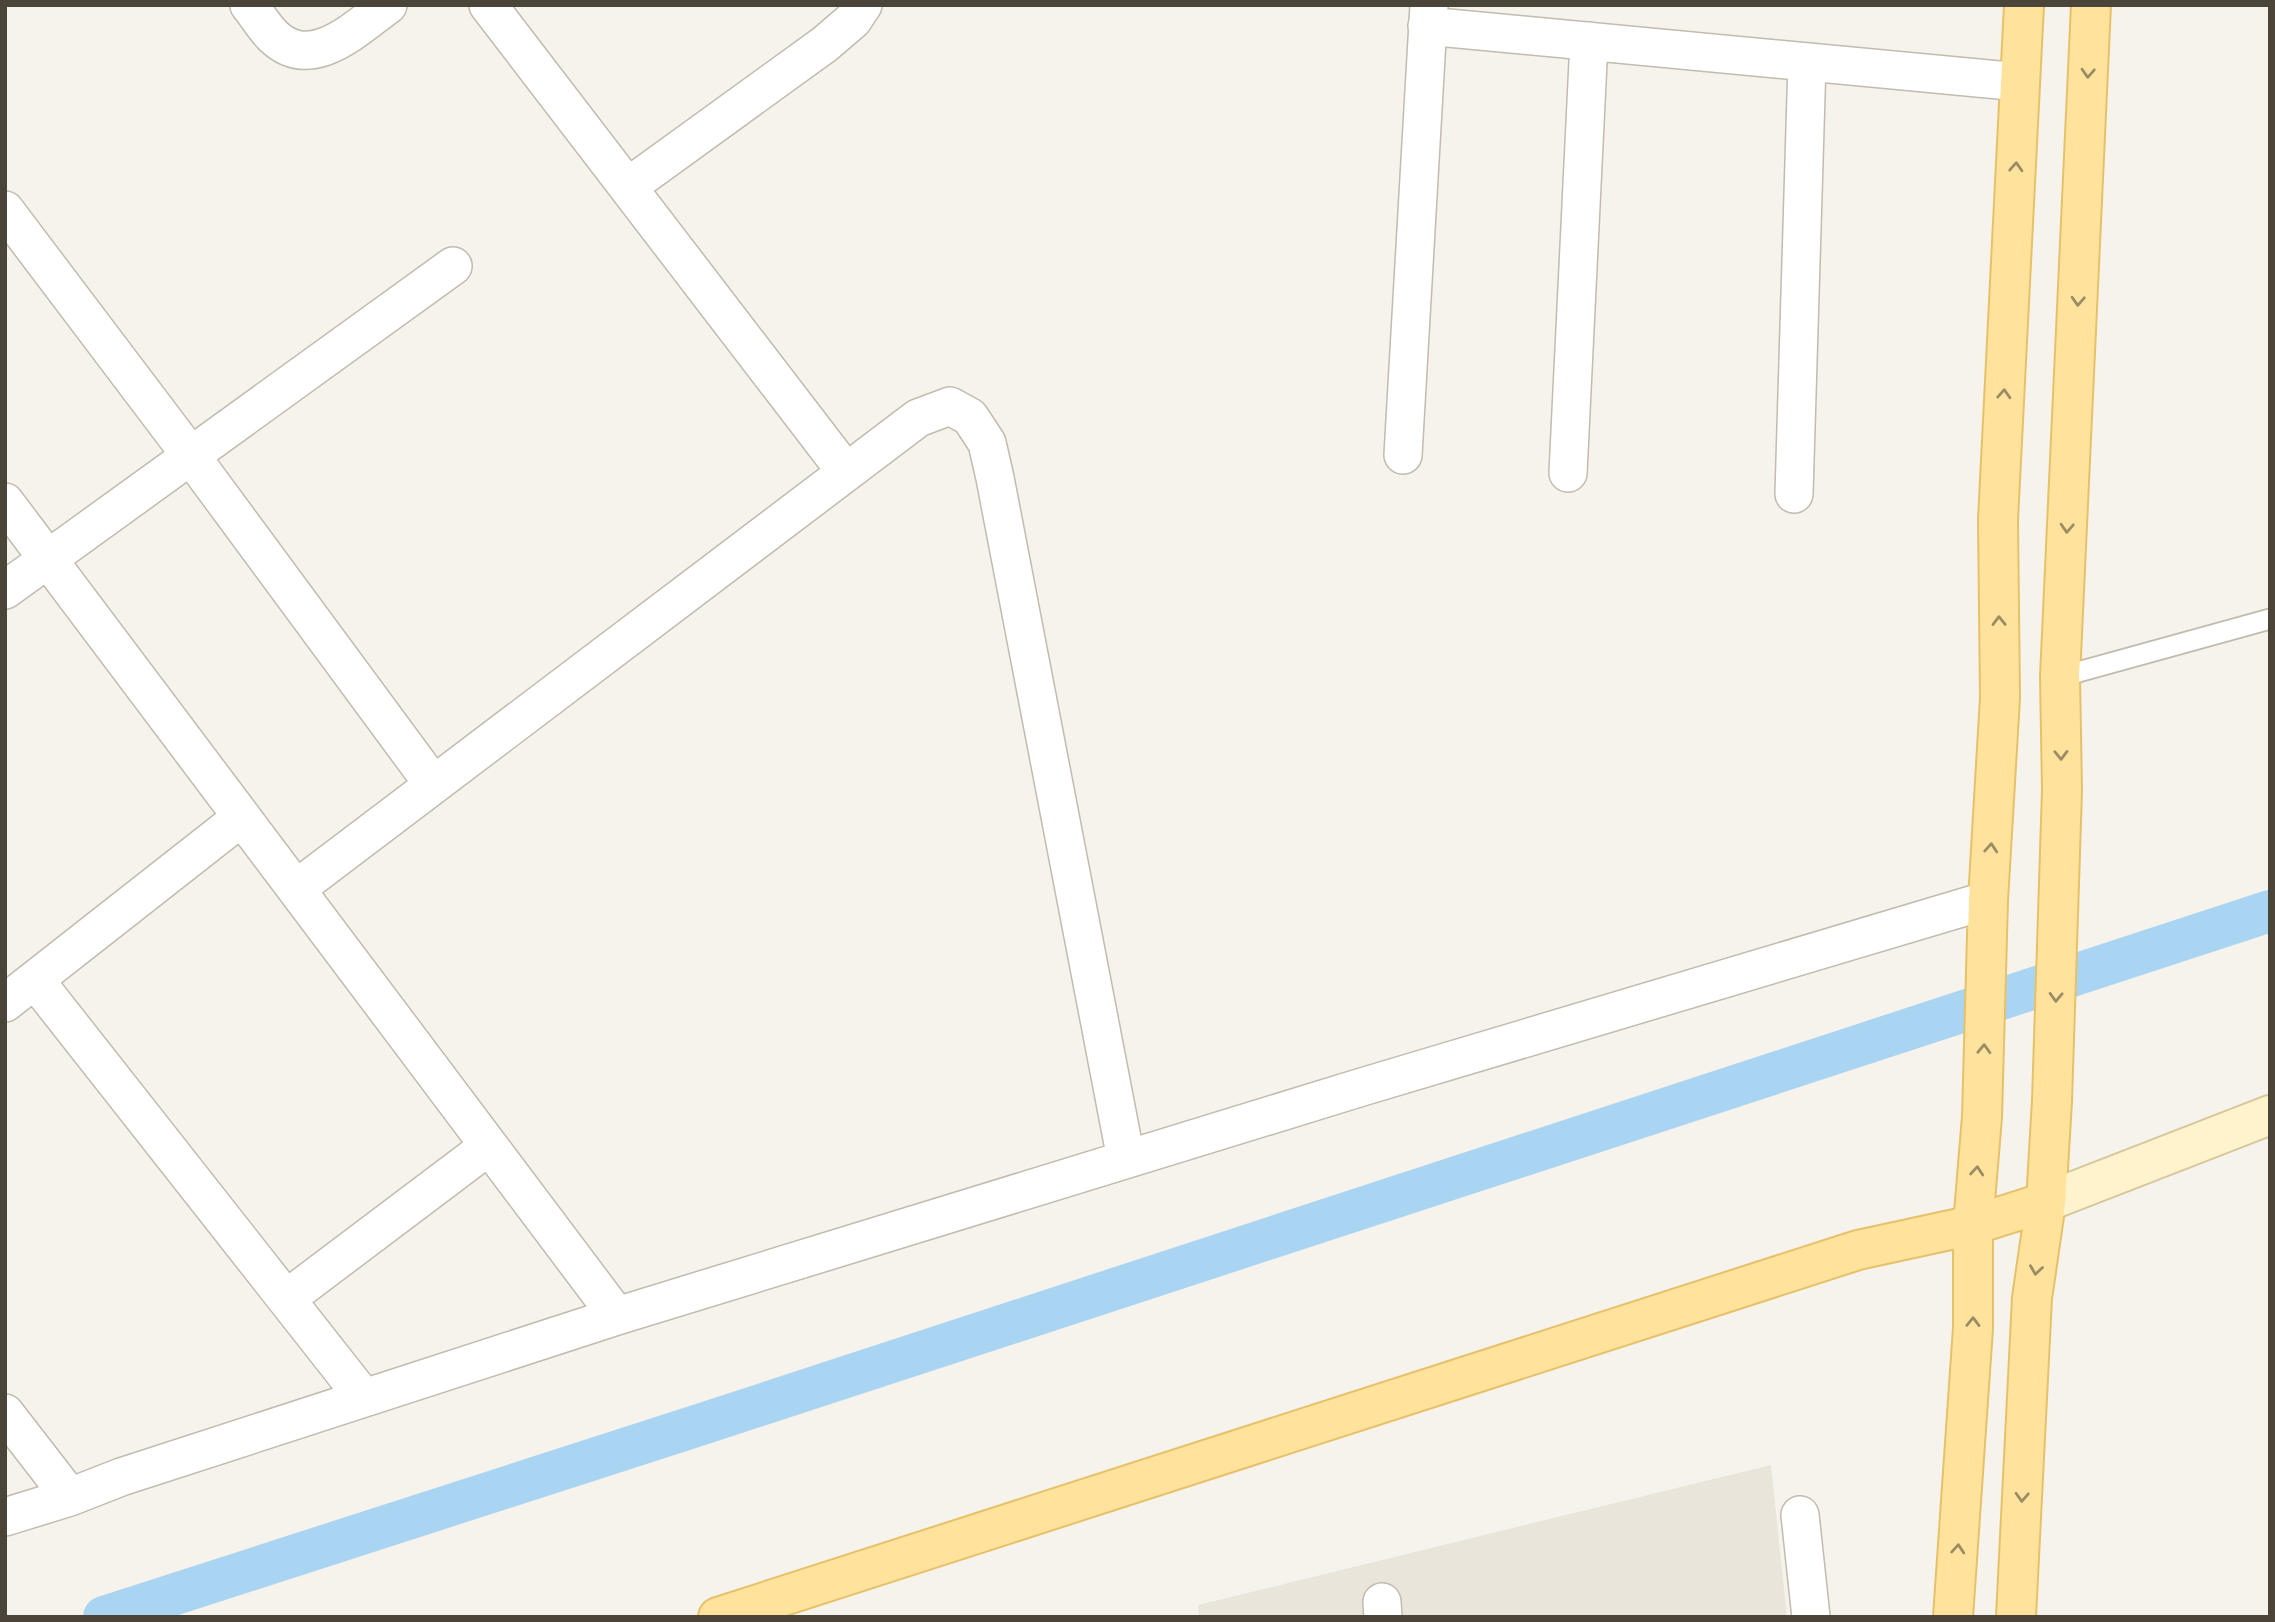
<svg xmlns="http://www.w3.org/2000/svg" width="2275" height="1622" font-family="Raleway,sans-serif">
  <rect width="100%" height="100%" fill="#f6f3ec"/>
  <path fill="#eae5da" d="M1771,1465L1787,1617H1199L1198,1605Z"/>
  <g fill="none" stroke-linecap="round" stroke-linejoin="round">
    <path stroke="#a9d4f2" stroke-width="42" d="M104,1617L699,1425L2270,911"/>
    <g stroke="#c2bbae" stroke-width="23">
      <path id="lane" d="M2060,677L2270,619"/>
    </g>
    <g stroke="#c2bbae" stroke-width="40">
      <path id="street" d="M249,5C257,15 264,27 273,36C311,73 355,29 388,5
        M488,5L846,472
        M1427,26L2020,82
        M629,186L825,44L853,20L863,5
        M5,210L191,456L433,784
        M1403,455L1429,5
        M1568,473L1589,41
        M1794,494L1807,62
        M5,502L617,1316
        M5,590L453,266
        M296,889L918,418L950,406L970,417L987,443L995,478L1126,1159
        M35,980L364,1398
        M5,1003L242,817
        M286,1299L489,1146
        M5,1413L70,1497
        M1800,1515L1811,1617
        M5,1517L70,1497L121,1477L617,1316L1362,1087L1988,900
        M1382,1602L1383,1617"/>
    </g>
    <g stroke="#d6c79b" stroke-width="42">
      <path id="secondary" d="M2046,1202L2270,1115"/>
    </g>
    <g stroke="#e6c16a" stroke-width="42">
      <path id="primary" d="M718,1617L1858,1250L1973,1225L2046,1202
        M1953,1617L1973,1328V1225L1982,1117L1988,900L2000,698L1998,520L2024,5
        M2016,1617L2032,1298L2046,1202L2052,1101L2062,790L2060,677L2091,5"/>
    </g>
    <use href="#lane" stroke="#fff" stroke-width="19"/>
    <use href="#street" stroke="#fff" stroke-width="37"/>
    <use href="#secondary" stroke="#fff3cd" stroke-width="38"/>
    <use href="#primary" stroke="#ffe39c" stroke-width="38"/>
  </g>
  <defs><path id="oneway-chevron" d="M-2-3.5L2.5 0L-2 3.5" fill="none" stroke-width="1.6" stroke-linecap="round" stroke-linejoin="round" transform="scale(1.75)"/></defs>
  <g stroke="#9c8c66">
    <use href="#oneway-chevron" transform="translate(2088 73) rotate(93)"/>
    <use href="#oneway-chevron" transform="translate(2016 167) rotate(-87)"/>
    <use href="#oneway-chevron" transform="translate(2078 301) rotate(93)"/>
    <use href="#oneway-chevron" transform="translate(2004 394) rotate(-87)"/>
    <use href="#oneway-chevron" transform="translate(2067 528) rotate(93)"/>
    <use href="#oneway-chevron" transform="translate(1999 621) rotate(-91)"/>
    <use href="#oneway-chevron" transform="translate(2061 755) rotate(89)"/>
    <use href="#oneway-chevron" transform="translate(1991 848) rotate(-86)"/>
    <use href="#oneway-chevron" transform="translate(2056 997) rotate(92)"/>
    <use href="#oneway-chevron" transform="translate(1984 1049) rotate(-88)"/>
    <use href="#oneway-chevron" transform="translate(1977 1171) rotate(-85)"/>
    <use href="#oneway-chevron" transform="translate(2036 1270) rotate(98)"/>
    <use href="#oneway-chevron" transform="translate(1973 1322) rotate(-89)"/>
    <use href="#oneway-chevron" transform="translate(2022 1497) rotate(93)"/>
    <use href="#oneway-chevron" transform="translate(1958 1549) rotate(-86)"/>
  </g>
  <rect width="2275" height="1622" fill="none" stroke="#4b4439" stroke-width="14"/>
</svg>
